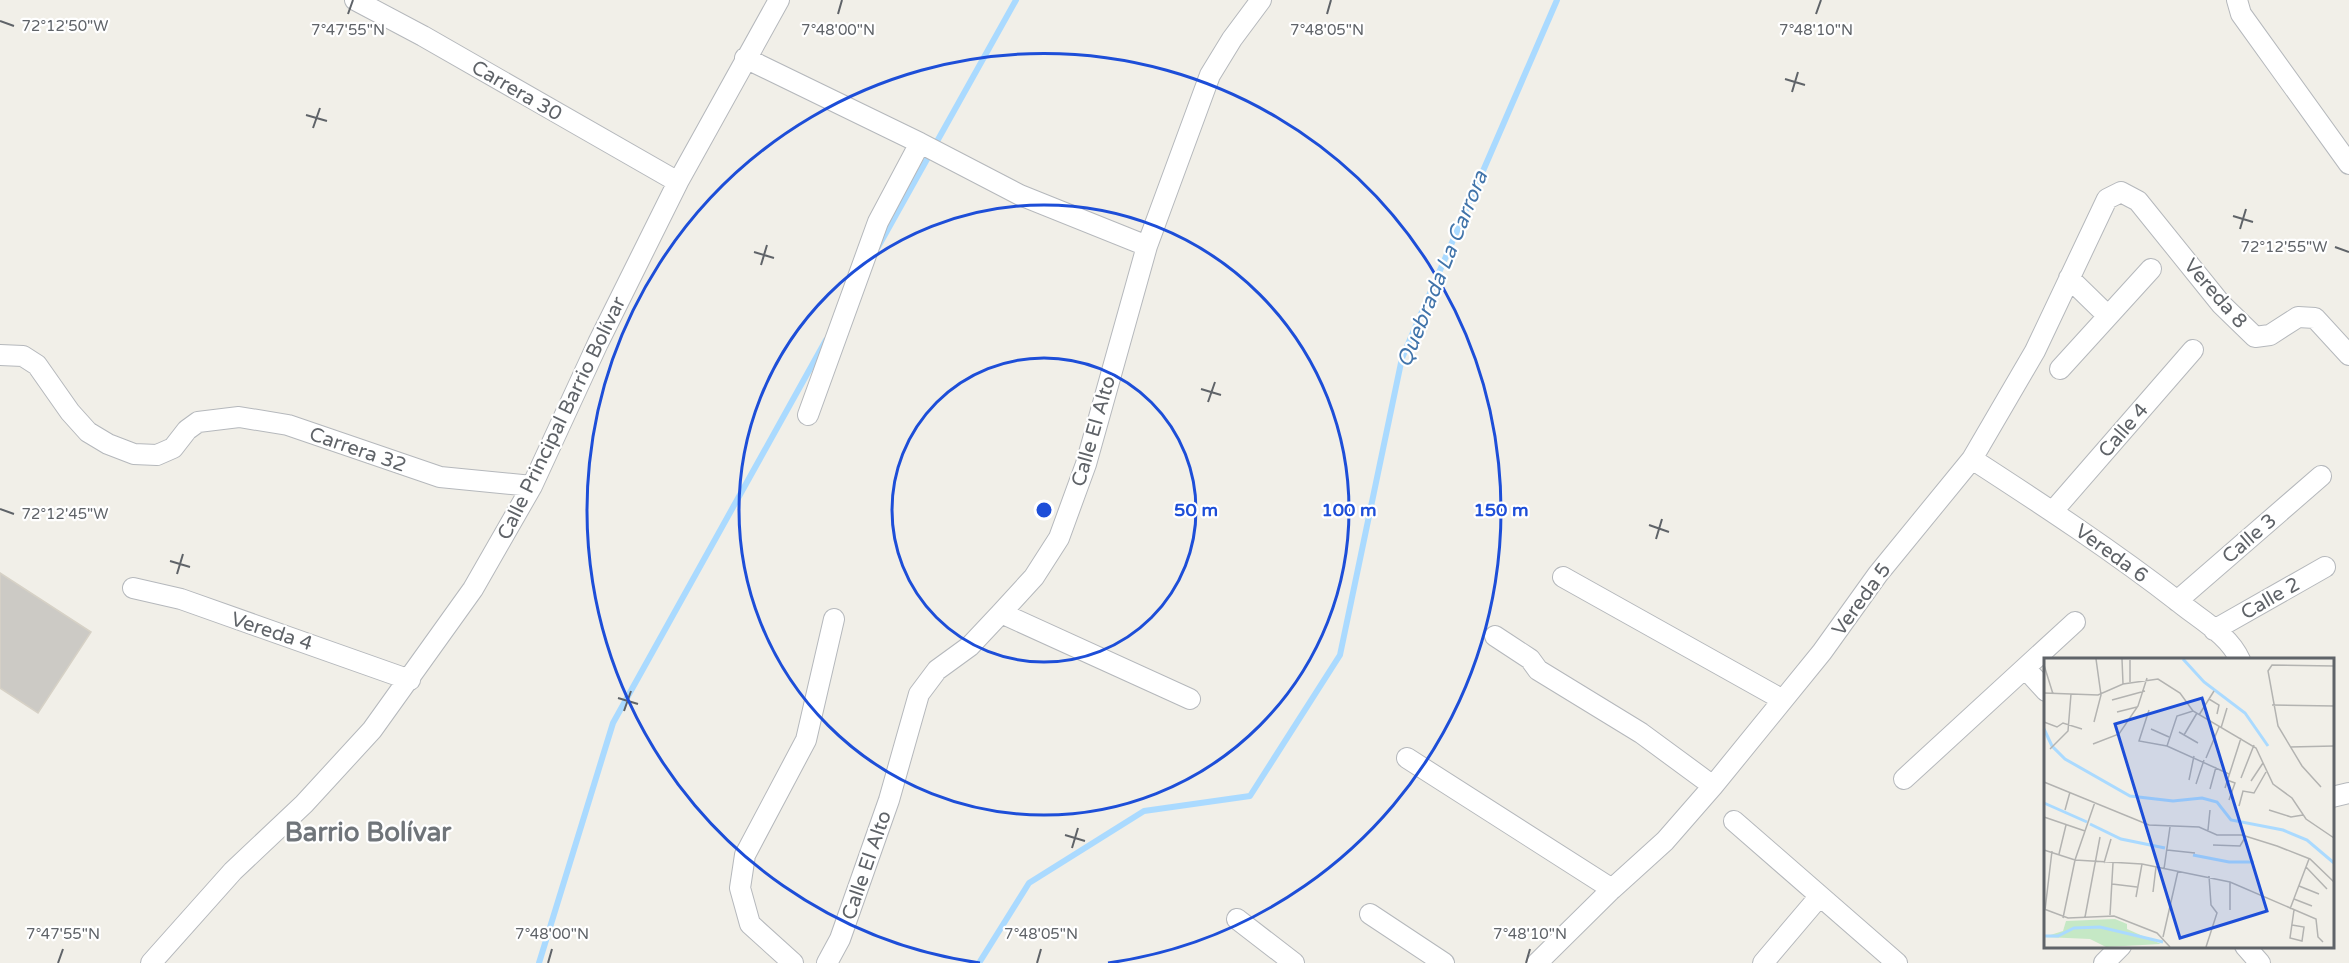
<svg xmlns="http://www.w3.org/2000/svg" width="2349" height="963" font-family="'Varela Round',sans-serif">
  <rect width="100%" height="100%" fill="#f1efe8"/>
  <g fill="none" stroke-linecap="round" stroke-linejoin="round">
    <path stroke="#aadaff" stroke-width="6" d="M878,247L1016,0
      M539,963L613,723L826,340
      M979,963L1029,883L1144,811L1250,796L1340,655L1402,358L1557,0"/>
  </g>
  <path fill="#cccac5" stroke="#d6d1c6" stroke-width="1.5" d="M0,573L91,632L38,713L0,688Z"/>
  <g fill="none" stroke-linecap="round" stroke-linejoin="round">
    <g stroke="#b5b8bc" stroke-width="22">
      <path id="street" d="M355,0L423,36L678,182
        M2237,0L2241,14L2349,164
        M745,58L920,143L1020,195L1147,246
        M2069,278L2108,316
        M0,355L23,356L37,365L70,412L88,432L108,444L134,454L157,455L173,448L187,430L198,422L239,417L288,425L440,477L532,486
        M2060,369L2151,269
        M808,415L878,222L920,143
        M1972,459C2043,505 2113,551 2180,603C2201,620 2229,635 2240,660
        M2053,511L2193,350
        M1563,577L1783,700
        M133,588L181,599L410,680
        M2177,601L2321,476
        M1001,613L1190,699
        M2214,630L2325,567
        M1495,636L1530,659L1538,670L1641,733L1713,786
        M2025,668L2046,691
        M1407,758L1612,889
        M1904,779L2075,622
        M2332,797L2349,793
        M1734,821L1897,963
        M1370,914L1444,963
        M1237,919L1294,963
        M2245,946L2260,963
        M151,963L233,871L304,804L372,730L473,589L532,486L598,343L678,182L779,0
        M793,963L750,924L740,888L745,855L806,740L834,619
        M827,963L840,939L889,800L919,694L937,670L970,646L1001,613L1034,577L1059,538L1086,464L1147,246L1210,75L1232,39L1261,0
        M1537,963L1612,889L1665,841L1713,786L1822,652L1878,574L1972,459L2035,351L2107,199L2121,192L2138,201L2221,304L2255,337L2270,335L2298,317L2315,318L2349,355
        M1763,963L1819,897
        M2104,963L2121,946"/>
    </g>
    <use href="#street" stroke="#fff" stroke-width="20"/>
  </g>
  <path fill="none" stroke="#5f6368" stroke-width="2" d="M348,14L353,0M838,14L842,0M1327,14L1331,0M1816,14L1821,0M0,21L14,26M1785,79L1805,85M1792,92L1798,72M306,115L327,121M313,128L320,108M2233,216L2253,222M2240,229L2246,209M2335,247L2349,252M754,252L774,258M761,265L767,245M1201,389L1221,395M1208,402L1215,382M0,509L14,514M1649,525L1669,532M1656,539L1662,519M170,561L190,567M177,574L183,554M618,698L638,704M624,711L631,691M1065,835L1085,841M1072,848L1078,828M58,963L63,949M548,963L552,949M1037,963L1041,949M1526,963L1530,949"/>
  <g fill="none" stroke="#1d4ed8" stroke-width="3">
    <circle cx="1044" cy="510" r="152"/>
    <circle cx="1044" cy="510" r="305"/>
    <path d="M980 963A457 457 0 1 1 1108 963"/>
  </g>
  <g text-anchor="middle" stroke-width="4.5" stroke-linejoin="round" paint-order="stroke">
    <g font-size="20" fill="#5f6368" stroke="#fff">
      <text transform="translate(517 90) rotate(30)" y="7">Carrera 30</text>
      <text transform="translate(2216 293) rotate(49)" y="7">Vereda 8</text>
      <text transform="translate(561 418) rotate(-64)" y="7">Calle Principal Barrio Bolívar</text>
      <text transform="translate(2123 430) rotate(-49)" y="7">Calle 4</text>
      <text transform="translate(1093 431) rotate(-74)" y="7">Calle El Alto</text>
      <text transform="translate(358 449) rotate(19)" y="7">Carrera 32</text>
      <text transform="translate(2249 538) rotate(-41)" y="7">Calle 3</text>
      <text transform="translate(2112 553) rotate(36)" y="7">Vereda 6</text>
      <text transform="translate(2270 598) rotate(-30)" y="7">Calle 2</text>
      <text transform="translate(1861 599) rotate(-54)" y="7">Vereda 5</text>
      <text transform="translate(272 631) rotate(18)" y="7">Vereda 4</text>
      <text transform="translate(866 865) rotate(-71)" y="7">Calle El Alto</text>
    </g>
    <g font-size="21" font-style="italic" fill="#4174aa" stroke="#fff">
      <text transform="translate(1442 269) rotate(-68)" y="7">Quebrada La Carrora</text>
    </g>
    <g font-size="26" font-weight="bold" fill="#70757a" stroke="#fff">
      <text x="368" y="841">Barrio Bolívar</text>
    </g>
  </g>
  <g transform="translate(2044 658)">
    <rect width="290" height="290" fill="#f1efe8"/>
    <path d="M71,261L83,266V271L117,286L62,289L46,281L0,279L19,273L22,263Z" fill="#c5e8c5"/>
    <path fill="none" stroke="#aadaff" stroke-width="3" d="M139,1L160,24L201,55L224,88M0,71L8,88L21,101L86,138L129,143L158,140L173,144L187,162L239,172L263,182L290,205M0,145L43,164M46,166L77,181L121,190M149,197L185,204H210M0,278H14L30,270L56,269L119,284"/>
    <path fill="none" stroke="#b3b3b1" stroke-width="1.5" d="M78,1L79,26M86,2V24M0,7L9,36M0,35L54,37L79,26L114,21L136,35L149,53L212,90L229,126L248,140L262,161L290,180M165,41L175,47L173,56M68,42L101,33M228,47L290,48M105,52L95,83L123,88L185,116M73,54L93,49M155,57L170,33M0,64L13,69L19,65L38,71M50,64L57,37L52,1M177,70L183,50M107,71L125,79M135,74L154,85M140,77L153,55M49,86L75,76L94,48L103,20M123,88L133,58L149,53M246,89L290,88M6,91L24,73L27,36M162,100L175,69M197,120L210,87M145,122L150,98M183,122L191,125L185,142M207,123L219,105M0,124L105,167L155,169L173,177H198L233,188L266,201L290,224M152,126L160,102M277,129L258,108L234,68L224,13L228,7L290,8M181,130L197,80M166,131L172,109M195,148L199,133L210,135L222,114M21,152L26,134M225,152L247,159L259,157M0,159L41,173M164,172L166,152M169,187L196,188L202,178M0,192L31,202L98,206L186,224L272,261L274,279L279,284M123,192L151,195M15,196L22,167M60,205L67,181M262,209L283,231M120,211L126,169M68,226L93,229M255,228L275,236M109,234L112,209M92,239L98,206M250,241L268,248M0,251L24,260L70,258L113,275L126,289M246,251L265,201M1,252L8,193M186,252V224M66,257L69,205M41,259L56,179M19,260L31,202L51,144M248,267L260,269L258,283L246,280L250,252M119,279L134,213M162,289L173,255L167,247L165,218"/>
    <path fill="#1d4ed8" fill-opacity="0.15" stroke="#1d4ed8" stroke-width="3" d="M158,40L223,253L136,280L71,66Z"/>
    <rect width="290" height="290" fill="none" stroke="#5f6368" stroke-width="3"/>
  </g>
  <g font-size="15" text-anchor="middle" fill="#5f6368" stroke="#fff" stroke-width="4.5" stroke-linejoin="round" paint-order="stroke">
    <text x="65" y="31">72°12'50"W</text>
    <text x="348" y="35">7°47'55"N</text>
    <text x="838" y="35">7°48'00"N</text>
    <text x="1327" y="35">7°48'05"N</text>
    <text x="1816" y="35">7°48'10"N</text>
    <text x="2284" y="252">72°12'55"W</text>
    <text x="65" y="519">72°12'45"W</text>
    <text x="63" y="939">7°47'55"N</text>
    <text x="552" y="939">7°48'00"N</text>
    <text x="1041" y="939">7°48'05"N</text>
    <text x="1530" y="939">7°48'10"N</text>
  </g>
  <circle cx="1044" cy="510" r="9" fill="#1d4ed8" stroke="#fff" stroke-width="3"/>
  <g font-size="18" text-anchor="middle" font-weight="bold" fill="#1d4ed8" stroke="#fff" stroke-width="4.5" stroke-linejoin="round" paint-order="stroke">
    <text x="1196" y="516">50 m</text>
    <text x="1349" y="516">100 m</text>
    <text x="1501" y="516">150 m</text>
  </g>
</svg>
